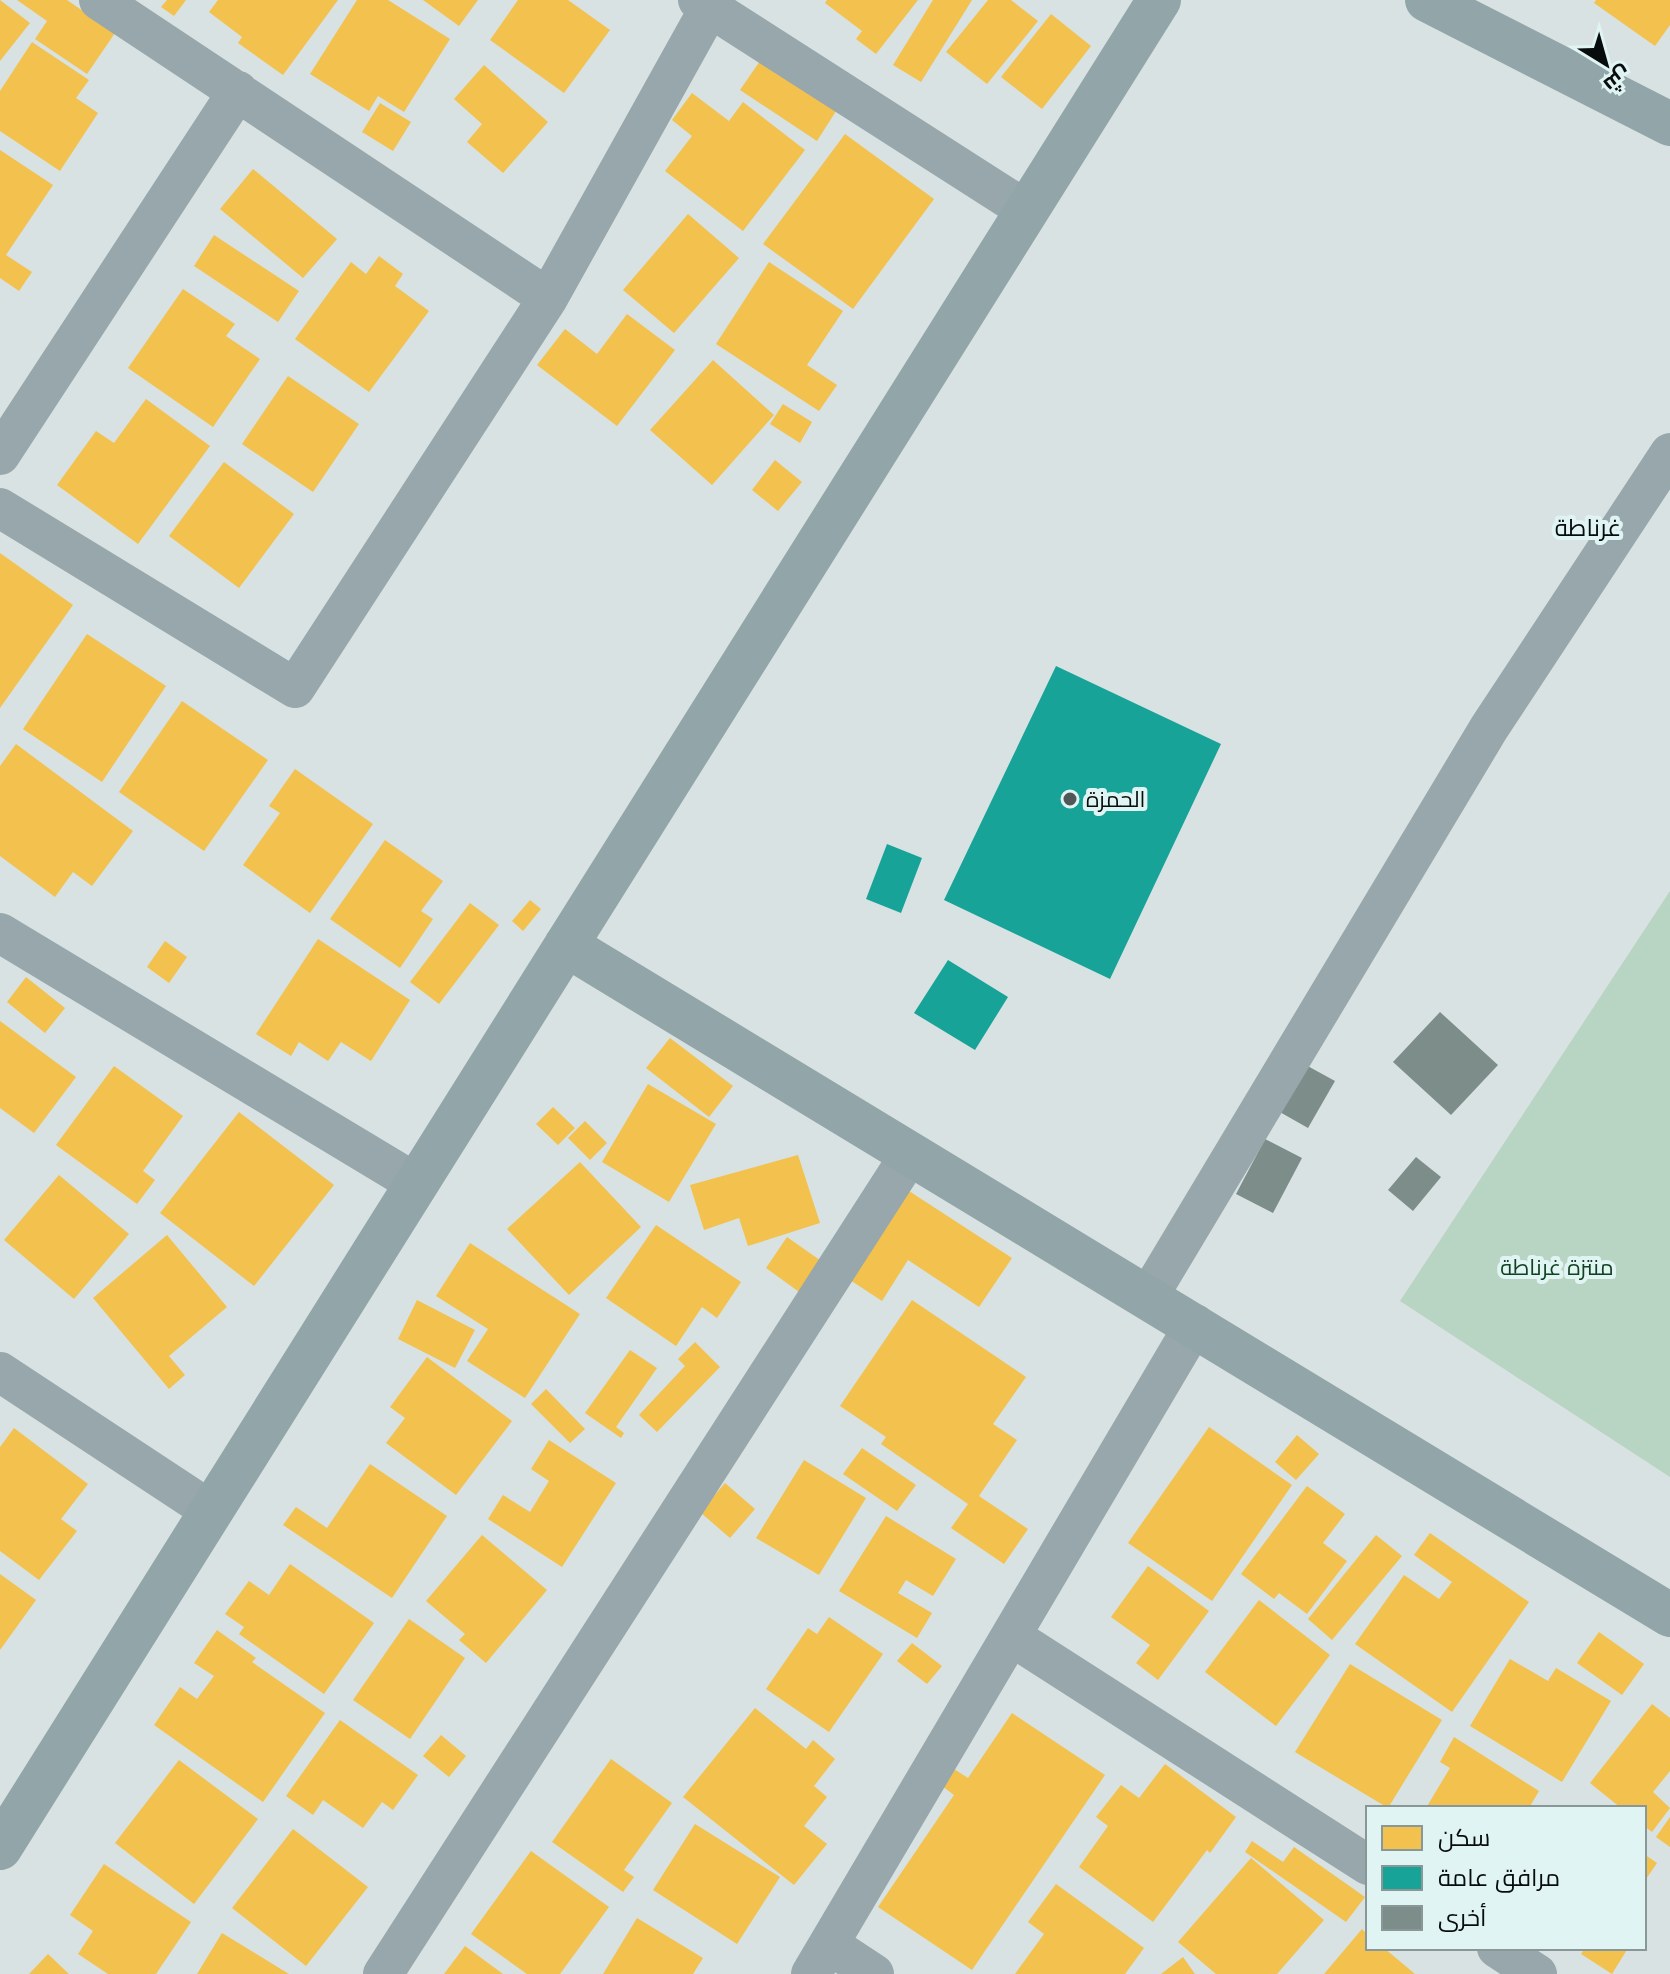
<svg xmlns="http://www.w3.org/2000/svg" width="1670" height="1974" font-family="'Fira Sans',Cairo,sans-serif">
  <rect width="100%" height="100%" fill="#d8e2e2"/>
  <path fill="#b8d4c2" d="M1670,891V1477L1400,1301Z"/>
  <path fill="#f2c14e" d="M0,0L30,23L0,61Z
    M17,0H67L115,33L87,74L35,39L47,21Z
    M167,0H186L174,16L161,7Z
    M218,0H338L283,75L238,43L242,37L209,12Z
    M357,0H388L450,39L404,112L378,96L369,111L310,74Z
    M423,0H478L459,26Z
    M518,0H568L610,30L564,93L490,40Z
    M827,0H918L876,54L856,39L862,31L825,3Z
    M933,0H972L921,82L893,65Z
    M988,0H1011L1038,21L987,84L946,52Z
    M1596,0H1670V25L1655,46L1594,3Z
    M1051,14L1091,46L1042,109L1001,77Z
    M32,42L89,80L76,98L98,113L60,171L0,131V91Z
    M762,58L838,108L817,141L740,90Z
    M484,65L548,122L503,173L467,142L482,124L454,99Z
    M692,93L729,121L743,102L805,150L743,231L665,171L692,136L672,120Z
    M380,103L411,122L393,151L362,132Z
    M845,134L934,199L853,309L763,244Z
    M0,150L53,185L6,255L32,272L19,291L0,278Z
    M253,169L337,239L303,278L220,209Z
    M688,214L739,258L674,333L623,290Z
    M214,235L299,291L278,322L194,266Z
    M379,256L403,274L395,286L429,311L369,392L295,339L351,262L366,274Z
    M769,262L843,311L807,365L837,385L819,411L716,344Z
    M183,289L235,324L226,336L260,359L213,427L128,368Z
    M627,314L675,350L617,426L537,365L565,329L597,354Z
    M713,360L774,415L712,485L650,430Z
    M288,376L359,424L313,492L242,444Z
    M146,399L210,446L138,544L57,485L96,431L114,443Z
    M783,404L812,422L800,443L770,424Z
    M775,460L802,482L778,511L752,490Z
    M224,462L294,514L239,588L169,536Z
    M0,553L73,605L0,708Z
    M87,634L166,686L102,782L23,729Z
    M182,701L268,760L204,851L119,792Z
    M16,744L133,831L92,886L73,872L55,897L0,856V766Z
    M295,769L373,824L310,913L243,865L280,813L269,806Z
    M385,840L443,881L421,911L433,919L400,968L330,919Z
    M530,900L541,909L523,931L512,921Z
    M470,903L499,925L439,1004L410,982Z
    M318,939L410,1000L371,1061L341,1042L328,1061L299,1042L291,1056L256,1034Z
    M165,941L187,957L169,983L147,967Z
    M26,977L65,1008L45,1033L7,1002Z
    M0,1021L76,1077L34,1133L0,1108Z
    M670,1038L733,1086L709,1117L646,1068Z
    M114,1066L183,1116L143,1171L155,1180L137,1204L56,1145Z
    M648,1084L716,1124L669,1202L602,1162Z
    M553,1107L575,1128L558,1145L536,1124Z
    M239,1112L334,1185L254,1286L160,1213Z
    M585,1121L607,1143L590,1160L568,1138Z
    M798,1155L820,1223L748,1246L739,1218L704,1230L690,1185Z
    M580,1162L641,1227L569,1295L507,1229Z
    M59,1175L129,1234L74,1299L4,1240Z
    M909,1191L1012,1258L979,1307L908,1260L882,1301L850,1280Z
    M656,1225L741,1282L717,1318L702,1307L676,1346L606,1298Z
    M167,1235L227,1307L169,1356L185,1375L169,1389L93,1298Z
    M787,1237L824,1263L802,1294L766,1268Z
    M470,1243L580,1314L525,1398L467,1361L488,1329L436,1296Z
    M417,1300L475,1330L455,1368L398,1339Z
    M912,1300L1026,1377L993,1424L1017,1440L979,1496L1028,1529L1004,1564L951,1528L968,1504L881,1444L886,1437L840,1406Z
    M695,1342L720,1367L657,1432L639,1415L685,1366L678,1359Z
    M630,1350L657,1368L616,1427L624,1433L621,1438L585,1413Z
    M427,1357L512,1421L456,1495L386,1443L405,1418L390,1407Z
    M546,1389L585,1429L570,1443L531,1404Z
    M1209,1427L1292,1485L1212,1601L1128,1543Z
    M14,1428L88,1484L61,1519L77,1531L39,1580L0,1551V1447Z
    M1297,1435L1319,1454L1296,1480L1275,1462Z
    M549,1440L616,1483L562,1567L488,1519L503,1495L530,1512L549,1481L531,1469Z
    M862,1448L916,1485L897,1511L843,1474Z
    M804,1460L866,1498L819,1575L756,1538Z
    M370,1464L447,1516L392,1598L283,1525L296,1507L327,1528Z
    M725,1483L755,1509L730,1538L700,1512Z
    M1307,1486L1345,1514L1323,1543L1347,1561L1307,1614L1279,1593L1274,1599L1241,1574Z
    M886,1516L956,1559L933,1596L906,1580L898,1593L932,1613L917,1638L839,1591Z
    M1430,1533L1529,1602L1452,1712L1355,1644L1404,1575L1439,1599L1452,1582L1414,1555Z
    M482,1535L547,1590L486,1663L459,1640L465,1634L426,1601Z
    M1376,1535L1402,1556L1332,1640L1308,1619Z
    M290,1564L374,1623L324,1694L239,1634L244,1627L225,1614L249,1581L269,1595Z
    M1148,1566L1209,1611L1158,1680L1136,1663L1150,1645L1111,1617Z
    M0,1574L36,1600L0,1650Z
    M1259,1600L1330,1655L1276,1726L1205,1672Z
    M829,1617L883,1654L829,1732L766,1689L808,1628L817,1634Z
    M409,1619L465,1658L410,1739L353,1700Z
    M217,1630L256,1658L252,1662L325,1713L263,1802L154,1725L180,1687L197,1699L214,1676L194,1663Z
    M1599,1632L1644,1664L1622,1695L1577,1663Z
    M912,1643L942,1666L927,1684L897,1661Z
    M1510,1659L1548,1681L1556,1668L1611,1701L1562,1782L1470,1726Z
    M1350,1664L1442,1720L1388,1808L1295,1752Z
    M1652,1704L1670,1718V1771L1653,1792L1670,1808L1652,1832L1644,1826V1808H1621L1590,1783Z
    M755,1708L806,1749L813,1740L835,1759L814,1786L827,1797L804,1826L827,1844L794,1885L683,1797Z
    M1012,1713L1105,1775L972,1970L878,1907L954,1795L942,1786L954,1769L968,1778Z
    M340,1720L418,1775L393,1810L382,1802L363,1828L323,1800L313,1815L286,1796Z
    M441,1735L466,1756L449,1777L423,1756Z
    M1454,1737L1539,1791L1529,1808H1426L1450,1768L1440,1762Z
    M611,1759L672,1803L624,1870L634,1877L623,1892L552,1842Z
    M179,1760L258,1819L194,1904L115,1843Z
    M1165,1764L1236,1817L1210,1853L1207,1850L1153,1922L1079,1867L1108,1826L1096,1817L1121,1785L1139,1798Z
    M1670,1817V1847L1656,1837Z
    M695,1824L780,1877L737,1944L653,1890Z
    M293,1829L368,1887L306,1966L232,1908Z
    M1252,1841L1283,1862L1294,1847L1365,1897L1346,1922L1245,1852Z
    M531,1851L609,1907L560,1974H527L471,1934Z
    M1644,1854L1657,1863L1644,1882Z
    M1251,1858L1324,1920L1277,1974H1216L1178,1942Z
    M104,1864L191,1922L156,1974H108L78,1954L93,1931L70,1915Z
    M1056,1884L1144,1948L1125,1974H1015L1044,1934L1028,1922Z
    M637,1918L703,1958L693,1974H603Z
    M1362,1929L1368,1935V1948H1384L1415,1974H1324Z
    M222,1933L289,1974H197Z
    M465,1946L503,1974H444Z
    M1585,1948H1628L1612,1974L1581,1954Z
    M48,1954L69,1974H29Z
    M1183,1957L1195,1974H1161Z"/>
  <path fill="#17a398" d="M1056,666L1221,744L1110,979L944,900Z
    M887,844L922,858L901,913L866,899Z
    M948,960L1008,997L975,1050L914,1013Z"/>
  <path fill="#7d8d8a" d="M1440,1012L1498,1065L1451,1115L1393,1062Z
    M1304,1064L1335,1081L1308,1128L1278,1111Z
    M1265,1139L1302,1158L1273,1213L1236,1194Z
    M1416,1157L1441,1177L1413,1211L1388,1190Z"/>
  <g fill="none" stroke-linecap="round" stroke-linejoin="round">
    <path stroke="#97a7ac" stroke-width="40" d="M99,0L548,298
      M698,0L1026,210
      M0,455L238,91
      M0,508L295,688L548,298L710,7
      M0,933L417,1184
      M1148,1297L1489,728L1670,453
      M0,1372L211,1511
      M1011,1636L1368,1865
      M830,1945L874,1974
      M1497,1948L1537,1974
      M383,1974L909,1156
      M811,1974L1195,1324"/>
    <path stroke="#92a6a9" stroke-width="44" d="M1427,0L1670,124
      M566,945L1670,1615
      M0,1848L1159,0"/>
  </g>
  <circle fill="#505857" stroke="#e0f4f3" stroke-width="3" cx="1070" cy="799" r="8"/>
  <g text-anchor="middle" stroke-width="8" stroke-linejoin="round" paint-order="stroke">
    <g font-size="22" fill="#070d0c" stroke="#e0f4f3" text-anchor="start">
      <text x="1086" y="807">الحمزة</text>
    </g>
    <g font-size="22" fill="#104121" stroke="#e0f4f3">
      <text x="1557" y="1275">منتزة غرناطة</text>
    </g>
    <g font-size="24" fill="#070d0c" stroke="#e0f4f3">
      <text x="1588" y="536">غرناطة</text>
    </g>
  </g>
  <rect x="1366" y="1806" width="280" height="144" fill="#e0f4f3" stroke="#899897" stroke-width="2"/>
  <rect x="1382" y="1826" width="40" height="24" fill="#f2c14e" stroke="#899897" stroke-width="2"/>
  <text x="1438" y="1846" font-size="24" fill="#070d0c">سكن</text>
  <rect x="1382" y="1866" width="40" height="24" fill="#17a398" stroke="#899897" stroke-width="2"/>
  <text x="1438" y="1886" font-size="24" fill="#070d0c">مرافق عامة</text>
  <rect x="1382" y="1906" width="40" height="24" fill="#7d8d8a" stroke="#899897" stroke-width="2"/>
  <text x="1438" y="1926" font-size="24" fill="#070d0c">أخرى</text>
  <g transform="translate(1606 64) rotate(143)" stroke="#e0f4f3" stroke-width="6" paint-order="stroke">
  <path d="M0-6L14 30L0 20L-14 30Z" fill="#070d0c"/>
  <text y="-12" font-size="22" font-weight="bold" text-anchor="middle" fill="#070d0c">ش</text>
  </g>
</svg>
